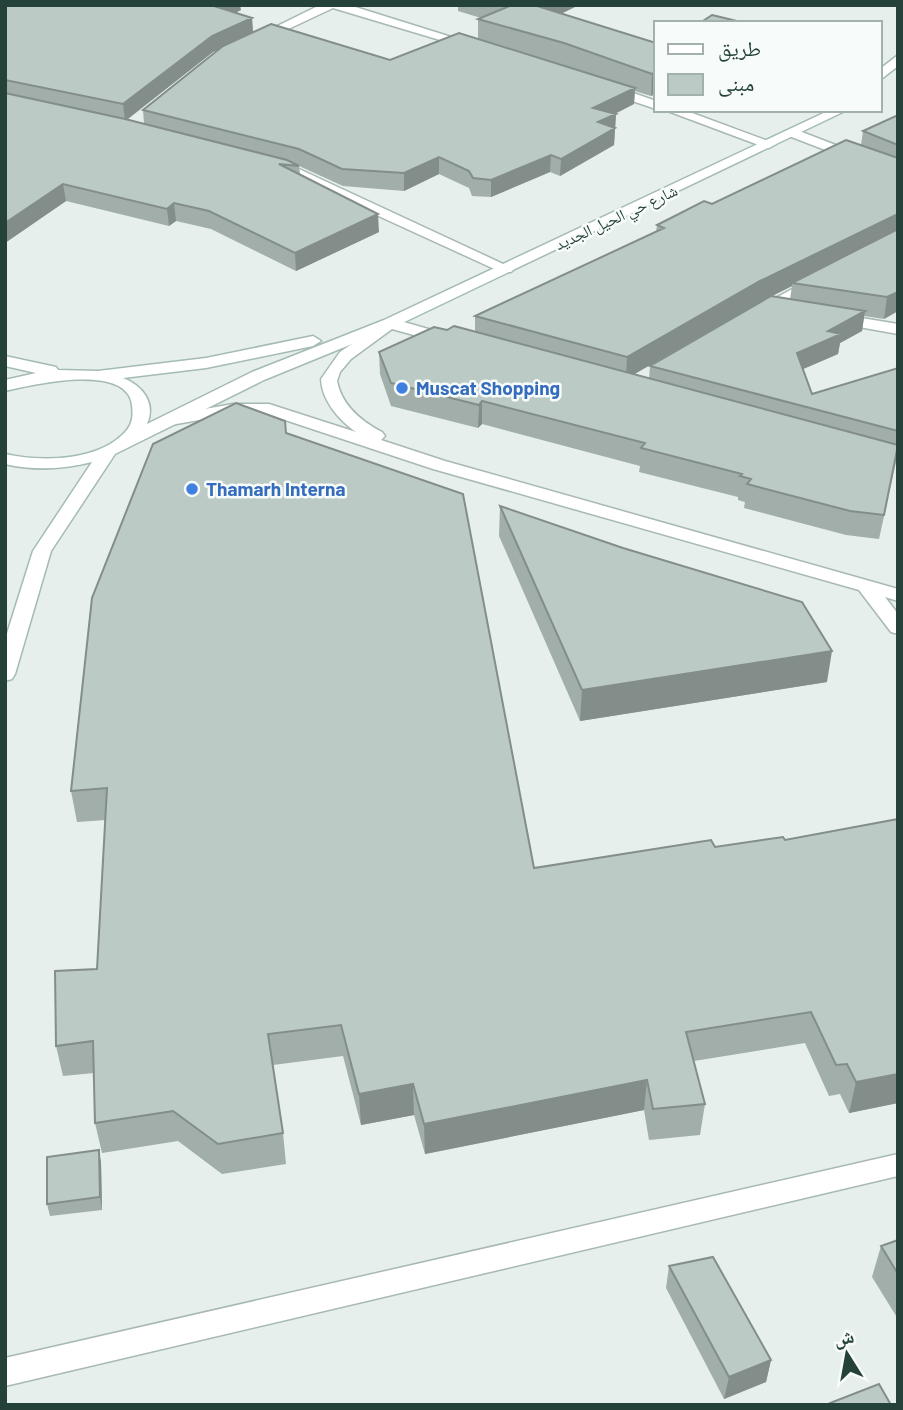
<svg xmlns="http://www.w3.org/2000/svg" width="903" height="1410" font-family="Barlow,'Noto Naskh Arabic',sans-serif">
  <rect width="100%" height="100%" fill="#e6efeb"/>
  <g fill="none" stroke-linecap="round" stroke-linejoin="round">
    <g stroke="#a8b8b2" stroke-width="3">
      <path id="street" d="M320,5H349L480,46L474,50L470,49L333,8L263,41L253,38Z
        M608,84L656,101V109L603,91V85Z
        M665,110H684L776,144L769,148L764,147Z
        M794,129L898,169V178L789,136V130Z
        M274,163L299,169L514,269L511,272H501L289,175L269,170V164Z
        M816,276L824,281L821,284L764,315H752L750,312Z
        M837,314L898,324V334L831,322L829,319Z
        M390,318L456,337L458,340L450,345L392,329L351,359L340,372L337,381C342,406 361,421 382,432L385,436L381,440L445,461L898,589V601L885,597L898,614V634L891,632L859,590L433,469L267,414H233L165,426L156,421L165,416L233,404H269L356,432C339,420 322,401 321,379L340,352Z
        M898,1154V1176L5,1386V1358Z"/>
    </g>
    <g stroke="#a4bbb3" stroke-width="3">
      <path id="secondary" d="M898,55V66L880,80V69Z
        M830,110H847L396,326L264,380L115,454L51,551L15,674L12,679L5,681V640L33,551L92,462C64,469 34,471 5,464V454C41,462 100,462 127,430C133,422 133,415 132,405C127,362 31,385 5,391V380L36,373L5,366V356L56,367L58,370L98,371L206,358L313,336L321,341L313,346L206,368L123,378C143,386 156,403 147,424L252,372L384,320Z"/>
    </g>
    <use href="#street" fill="#fff" fill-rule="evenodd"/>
    <use href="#secondary" fill="#fff" fill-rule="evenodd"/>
  </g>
  <path fill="#a1aea9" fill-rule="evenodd" d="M5,5L241,10L235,13L252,18L253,32L390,60L478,39V19L481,18L458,11V5H579L561,14L656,43L651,96L635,91L634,104L615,114H616L614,145L560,176L550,172L491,197L472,196L469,188L439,174L404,191L343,186L299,166L300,174L379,232L296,271L211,229L176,221L169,226L66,201L5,243ZM219,49L143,110L144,124L128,119L213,52Z
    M898,115V311L884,319L864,316L862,331L840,343L838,354L803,369L812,394L898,368V453L879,539L846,535L744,508L745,502L738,500V497L639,472L640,466L482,424L478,428L391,406L380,374L379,352L447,330L475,332V316L656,232L657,225L712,204L861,145L863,131ZM792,286L790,299L650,366L649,379L634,374L758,303Z
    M286,433L534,868L785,840L898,819V1103L849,1113L840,1094L829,1096L805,1043L694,1061L705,1104L700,1135L649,1140L644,1110L425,1154L414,1115L361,1125L343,1056L273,1065L283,1133L286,1164L222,1174L178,1141L102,1153L95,1123L94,1073L63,1076L56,1046L97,969L106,820L77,822L71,791Z
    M500,506L827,682L580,721L499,536Z
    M101,1162L102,1210L50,1216L47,1204Z
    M898,1240V1319L872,1277L881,1246Z
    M669,1266L771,1360L766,1382L724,1399L666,1288Z"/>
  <path fill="#838d89" d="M215,5H240L241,10L215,22L214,6Z
    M534,5H579L533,27Z
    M252,18L253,33L213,52L125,121L123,104L212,36Z
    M656,72V94L651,96L652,74Z
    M635,88L634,104L606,118L616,114L614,145L560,176L561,159L593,108Z
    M551,155L550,172L491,197V180Z
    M439,157V174L404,191V173Z
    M63,184L66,201L5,243V223Z
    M174,203L176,221L169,226L167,209Z
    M378,214L379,232L296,271L295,253Z
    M898,214V233L792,283V286L758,303L626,379L627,357L760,281Z
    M898,292V311L884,319L887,297Z
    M865,311L862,331L840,343L838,354L794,373L797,353L828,331Z
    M482,401V424L478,428L479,405Z
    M832,651L827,682L580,721L582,690Z
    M898,1074V1103L849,1113L856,1082Z
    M647,1080L644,1110L425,1154L424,1124Z
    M413,1084L414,1115L361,1125L359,1094Z
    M99,1150L101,1162L102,1210L100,1197Z
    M771,1360L766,1382L724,1399L729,1377Z"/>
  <path fill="#bbcac4" stroke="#838d89" stroke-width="2" d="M5,5H215L214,6L252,18L212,36L123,104L5,80Z
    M512,5H534L656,43V72L652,74L564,43L478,19Z
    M712,15L745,23H700Z
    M271,24L390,60L459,33L635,88L593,108L616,114L598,122L615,128L561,159L551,155L491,180L473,178L469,171L439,157L404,173L342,169L299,149L143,110L223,46Z
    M5,93L125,119L287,160L299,166L279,164L378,214L295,253L209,211L174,203L167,209L63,184L5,223Z
    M898,115V145L863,131Z
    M846,140L898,158V214L760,281L627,357L475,316L664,228L657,225L704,201L712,204Z
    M898,229V292L887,297L792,283Z
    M771,296L865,311L828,331L841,334L797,353L812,394L898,368V431L650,366Z
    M454,326L898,445L884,515L850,511L747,484L751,479L740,476L742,474L641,448L645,443L482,401L479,405L391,383L379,352L434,327L447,330Z
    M236,403L285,421L286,433L463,494L534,868L711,840L715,847L783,837L785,840L898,819V1074L856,1082L847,1064L836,1065L811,1012L686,1032L705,1104L653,1109L647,1080L424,1124L413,1084L359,1094L341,1025L268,1034L283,1133L218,1144L173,1111L95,1123L93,1041L56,1046L55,971L97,969L107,788L71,791L92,598L153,444Z
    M500,506L623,548L802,602L832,651L582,690Z
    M99,1150L100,1197L47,1204V1157Z
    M898,1240V1274L881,1246Z
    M713,1257L771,1360L729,1377L669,1266Z
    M879,1384L891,1405H831L830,1403Z"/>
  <g fill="#3f7fe0" stroke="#f7fbf9" stroke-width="2.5">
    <circle cx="402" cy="388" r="7"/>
    <circle cx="192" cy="489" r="7"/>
  </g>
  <g text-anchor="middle" stroke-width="5" stroke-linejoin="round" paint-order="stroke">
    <g font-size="16" fill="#24423a" stroke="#f7fbf9">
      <text transform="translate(616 217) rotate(-25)" y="6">شارع حي الحيل الجديد</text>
    </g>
    <g font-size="19" font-weight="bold" fill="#366cbe" stroke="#f7fbf9" text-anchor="start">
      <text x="416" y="395">Muscat Shopping</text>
      <text x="206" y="496">Thamarh Interna</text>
    </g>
  </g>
  <rect width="903" height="1410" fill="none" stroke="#24423a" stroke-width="14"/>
  <rect x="654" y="21" width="228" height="91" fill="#f7fbf9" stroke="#a3b1ad" stroke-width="2"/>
  <rect x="668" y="44" width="35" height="10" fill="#ffffff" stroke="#a3b1ad" stroke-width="2"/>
  <text x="718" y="56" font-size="21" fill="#24423a">طريق</text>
  <rect x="668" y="74" width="35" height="21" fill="#bbcac4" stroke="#a3b1ad" stroke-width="2"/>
  <text x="718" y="91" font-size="21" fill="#24423a">مبنى</text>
  <g transform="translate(847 1354) rotate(349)" stroke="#f7fbf9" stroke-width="5" paint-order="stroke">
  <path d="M0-5L12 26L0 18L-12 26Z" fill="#24423a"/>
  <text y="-10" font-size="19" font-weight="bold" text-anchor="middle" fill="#24423a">ش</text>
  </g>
</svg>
